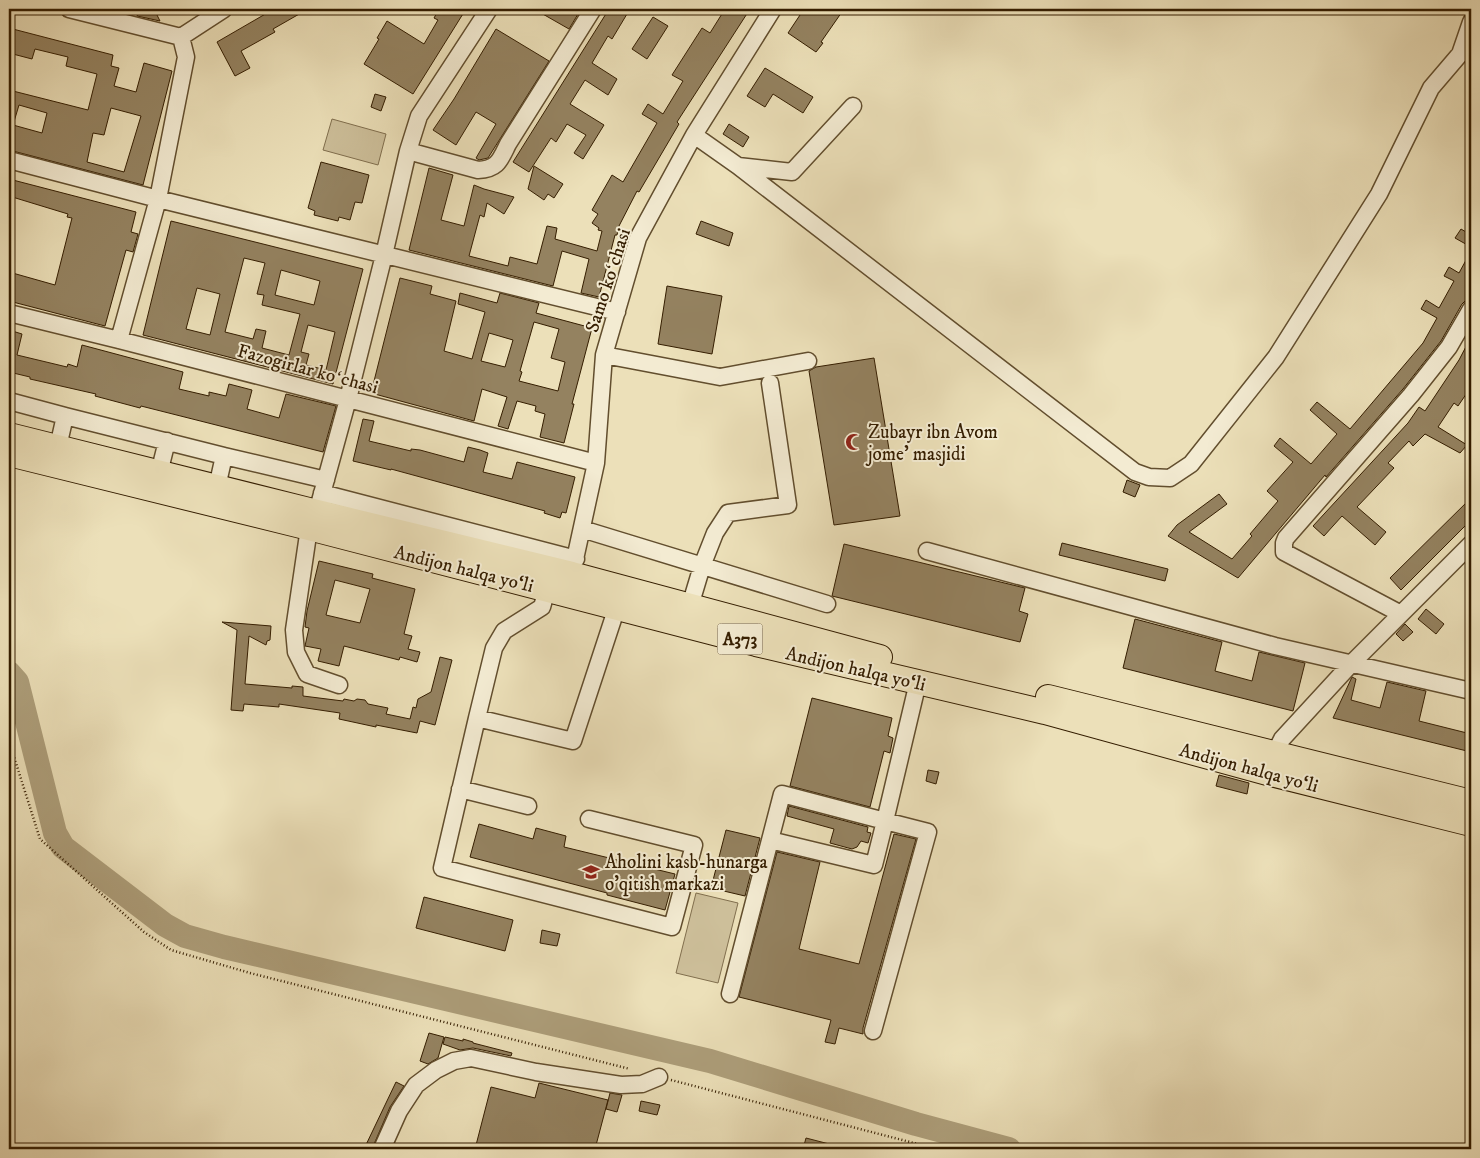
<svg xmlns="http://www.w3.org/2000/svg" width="1480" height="1158" font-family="'IM FELL DW Pica',serif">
  <rect width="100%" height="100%" fill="#ece0b9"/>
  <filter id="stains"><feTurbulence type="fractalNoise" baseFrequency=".004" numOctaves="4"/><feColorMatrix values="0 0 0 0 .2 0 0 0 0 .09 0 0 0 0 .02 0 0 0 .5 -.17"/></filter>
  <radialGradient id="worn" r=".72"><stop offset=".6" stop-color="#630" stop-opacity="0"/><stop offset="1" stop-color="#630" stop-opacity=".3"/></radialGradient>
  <path fill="#cdbf9a" stroke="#806e4d" d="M332,119L386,134L378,165L323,150Z
    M696,893L738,903L718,983L676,973Z"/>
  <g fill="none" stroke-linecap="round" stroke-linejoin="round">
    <path stroke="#ad9e7a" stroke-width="24" d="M9,673L17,682L55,833L63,847L165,925L185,936L224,947L710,1061L916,1124L1009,1149"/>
  </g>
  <path fill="#948260" stroke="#341d00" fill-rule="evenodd" d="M139,9H154L160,21L137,16Z
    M274,9H308L273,29L275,32L241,51L250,68L235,76L217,42Z
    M439,9H466L413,94L364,64L379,39L377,38L387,21L424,44L438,20L434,18Z
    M534,9H581L569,29Z
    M609,9H630L612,39L608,36L592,63L617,79L608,95L585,80L570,104L604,125L583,159L574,153L586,135L567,124L556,142L551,138L529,172L513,162Z
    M725,9H750L677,122L679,124L639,192L637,191L619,226L617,235H615L599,297L581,293L589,259L562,251L553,286L409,250L429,168L453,175L441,220L464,226L474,185L484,189L514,197L504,214L487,203L484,217L480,215L469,256L508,266L510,257L537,264L547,226L557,228L555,239L597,251L602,231L598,230L599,228L592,223L598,214L592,210L612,175L623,182L657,123L642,114L648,104L663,114L683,81L672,75L702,28L710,33Z
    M804,9H844L821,42L823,43L816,52L788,33Z
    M653,17L668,26L647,59L632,49Z
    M9,28L113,55L111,66L119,68L114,86L136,92L144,63L172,71L143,185L9,150V90L88,110L97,74L66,66L68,57L35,49L32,59L9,53ZM19,105L47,113L42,133L13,125ZM111,108L141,116L124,172L87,162L93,133L104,135Z
    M496,29L549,61L488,158L479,160L476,158L496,124L476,112L456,145L433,130L454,99Z
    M765,68L813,97L803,113L773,94L765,107L747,96Z
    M375,94L386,97L381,111L371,107Z
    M729,124L749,137L743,147L723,134Z
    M321,162L369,175L362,203L355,202L350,220L339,217L338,221L314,215L315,211L308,208Z
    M534,166L563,184L554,198L548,194L544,200L528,189Z
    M9,179L136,212L131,232L138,234L133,252L126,250L105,326L9,301V272L55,285L72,218L67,217L68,214L9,196Z
    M171,221L363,269L333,384L143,335ZM244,258L265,263L257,294L264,295L262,305L300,314L289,355L262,348L266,331L256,329L253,339L225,332ZM281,270L320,281L314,305L275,295ZM197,288L220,294L210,335L186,329ZM308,325L335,332L326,370L306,365L309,354L301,352Z
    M701,221L733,233L729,246L696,234Z
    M1461,229L1471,235V247L1455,238Z
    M1471,251V291L1466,300L1462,304L1441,341L1403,389L1326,477L1325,475L1238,578L1168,536L1177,525L1219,494L1227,504L1189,532L1232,559L1252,536L1250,534L1278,501L1267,491L1293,462L1274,446L1280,438L1311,464L1337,434L1310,410L1317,402L1350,429L1423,343L1437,318L1421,309L1426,300L1439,308L1454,281L1444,276L1449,267L1459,273Z
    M400,278L432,286L430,294L456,301L444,351L472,359L485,312L458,304L460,293L497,303L500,293L539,303L536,313L592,328L572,404H574L564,443L540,437L545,414L535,411L536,406L517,401L508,429L498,426L507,397L482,389L474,421L371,393ZM534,322L559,329L551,358L565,362L558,391L519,381L522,372L520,371ZM489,333L513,340L505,367L481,361Z
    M667,286L722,296L712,354L658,344Z
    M9,330L22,334L17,355L67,367L68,364L77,367L82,345L183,372L179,389L209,396V392L226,396L229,384L252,390L247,409L279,418L286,394L336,406L323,452L141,406L140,408L95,396L96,394L30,379V377L9,372Z
    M1471,337V387L1458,406L1454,403L1438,427L1467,445L1460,453L1425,434L1413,446L1409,441L1388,463L1394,468L1357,507L1386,532L1375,545L1342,516L1324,536L1313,526L1408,423L1419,407L1425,411L1459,360Z
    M874,358L900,516L834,525L809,371L816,367Z
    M363,419L374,421L369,441L411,451V449L420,450L464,462L468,447L480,450L488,453L483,472L512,479L517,462L575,477L566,513L562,512L560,518L544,513L545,511L391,469V470L353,461Z
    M1127,480L1140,485L1135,497L1123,492Z
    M1471,498V520L1401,590L1390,578Z
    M1062,543L1168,569L1165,581L1059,555Z
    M844,544L1025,588L1019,611L1028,614L1020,642L832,596Z
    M319,561L373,574L372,578L415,589L404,634L412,636L408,649L420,652L417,662L400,657L399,660L344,646L339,666L318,661L321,649L305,646L309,628L305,627L307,611ZM335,580L370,589L360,623L326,615Z
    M1426,609L1444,624L1436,634L1418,619Z
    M1135,619L1222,642L1215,671L1252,681L1259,652L1305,663L1293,711L1123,668Z
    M222,622L271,626L270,640L267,641L266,645L249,636L245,684L292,688V686L303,687V696L343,701L344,699L354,701L357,699L365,700L368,704L388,708L386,714L410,719L413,707L416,708L418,699L431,692L440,657L452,660L435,725L420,721L417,733L376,725V727L339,719L340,713L279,704V707L244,704L243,711L231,710L237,630Z
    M1405,624L1413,632L1403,641L1396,634Z
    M1352,677L1356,679L1351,700L1380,708L1387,682L1426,691L1419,721L1471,734V752L1333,718Z
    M812,698L892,718L888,736L893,738L890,753L884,751L870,807L790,786Z
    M928,770L939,772L936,784L926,781Z
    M1219,775L1249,783L1247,794L1216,786Z
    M789,806L868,827L867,832L871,833L868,843L861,841L857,847L852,849L830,843L834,829L787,816Z
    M479,824L533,839L536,828L566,836L564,847L675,874L665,910L607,895V893L470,857Z
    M726,830L760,838L745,896L711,888Z
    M894,834L916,839L863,1028V1034L839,1028L835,1044L825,1042L831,1020L739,997L777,852L820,862L799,949L859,964Z
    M424,897L513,920L505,951L416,928Z
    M542,930L560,934L557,946L540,943Z
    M429,1033L444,1037L438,1058L428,1064L420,1061Z
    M445,1037L463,1041V1039L473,1042V1043L512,1053L511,1056L473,1048L460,1050L443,1044Z
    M396,1082L404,1086L390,1107L372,1149H364Z
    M539,1083L608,1100L595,1149H475L491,1087L535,1098Z
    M610,1093L622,1095L617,1112L606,1109Z
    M641,1101L660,1105L657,1115L639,1111Z
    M806,1138L837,1146V1149H803Z"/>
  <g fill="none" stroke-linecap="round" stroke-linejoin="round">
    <g stroke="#624e2e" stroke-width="19">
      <path id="minor" d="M69,9L181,37L224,9
        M694,135L738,166L1135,472L1149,477L1170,478L1191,464L1276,357L1379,194L1431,88L1460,54L1471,22
        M408,151L478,170C498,169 500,160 508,144L593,9
        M9,160L158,199L617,312
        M738,166L792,172L853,106
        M9,313L119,340L596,463
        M119,340L158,199L186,57L181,37
        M604,355L720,377L808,361
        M9,401L65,416L58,447
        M65,416L224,456L217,487
        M224,456L326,480
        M159,473L167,441
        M322,493L576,559
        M317,512L348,399L384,255L408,151L419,116L489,9
        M309,528L294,630L296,652L307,674L339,685
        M582,529L827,604
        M927,551L1275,646L1471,691
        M570,582L596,463L604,355L638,238L694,135L773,9
        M547,589L542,607L504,631L494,648L477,718L573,741L617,607
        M690,606L702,566L715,533L728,513L788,505L770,383
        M1401,614L1284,552V543L1286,538L1411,395L1449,347L1471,309
        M477,718L442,868L672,927L694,845L589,819
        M1275,753L1282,739L1351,664L1471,544
        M460,789L528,806
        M770,840L874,865L885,821L928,832L873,1031
        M730,994L782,794L885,821L918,682
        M382,1149L399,1111L416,1085L436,1070L454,1061L471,1058L536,1072L621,1085L642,1084L659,1077"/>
    </g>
    <g stroke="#341d00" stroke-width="26">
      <path id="highway" d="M9,435L317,512L572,574L880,657
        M9,454L309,528L756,644L1045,712L1267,773L1471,824
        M1048,697L1471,802"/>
    </g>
    <path stroke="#341d00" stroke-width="2.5" stroke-dasharray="1 2.5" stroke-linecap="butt" d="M9,741L40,839L144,932L171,950L250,973L630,1069
      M671,1080L937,1149"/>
    <use href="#minor" stroke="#f3ebd2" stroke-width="16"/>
    <use href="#highway" stroke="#ece0b9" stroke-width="24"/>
  </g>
  <defs>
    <g id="mosque-bare" transform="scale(1.35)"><path d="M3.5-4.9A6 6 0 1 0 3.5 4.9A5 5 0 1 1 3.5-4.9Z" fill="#8f2418" stroke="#f3ebd2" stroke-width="2.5" paint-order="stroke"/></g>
    <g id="university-bare" transform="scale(1.35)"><path d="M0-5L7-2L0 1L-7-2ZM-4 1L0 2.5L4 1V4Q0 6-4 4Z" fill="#8f2418" stroke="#f3ebd2" stroke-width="2.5" paint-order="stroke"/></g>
  </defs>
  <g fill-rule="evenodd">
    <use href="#mosque-bare" x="854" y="442"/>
    <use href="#university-bare" x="591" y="872"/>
  </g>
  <g text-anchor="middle" stroke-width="4" stroke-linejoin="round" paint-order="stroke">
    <rect fill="#f3ebd2" stroke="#6d5b3f" stroke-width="1" x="717.5" y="623.5" width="45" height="31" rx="4"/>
    <g font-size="18" font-weight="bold" fill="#341d00">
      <text x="740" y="645">A373</text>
    </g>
    <g font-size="19" fill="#341d00" stroke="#f3ebd2">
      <text transform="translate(607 280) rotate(-72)" y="7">Samo koʻchasi</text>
      <text transform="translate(308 368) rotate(15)" y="7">Fazogirlar koʻchasi</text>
      <text transform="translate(464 568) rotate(14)" y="7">Andijon halqa yo‘li</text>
      <text transform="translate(856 668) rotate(13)" y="7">Andijon halqa yo‘li</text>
      <text transform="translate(1249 767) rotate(15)" y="7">Andijon halqa yo‘li</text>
    </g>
    <g font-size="19" fill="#341d00" stroke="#f3ebd2" text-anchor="start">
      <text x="868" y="438">Zubayr ibn Avom<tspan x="868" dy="22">jome' masjidi</tspan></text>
      <text x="605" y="868">Aholini kasb-hunarga<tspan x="605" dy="22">o'qitish markazi</tspan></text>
    </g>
  </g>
  <rect width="1480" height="1158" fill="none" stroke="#ece0b9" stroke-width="30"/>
  <rect x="10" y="10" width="1460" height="1138" fill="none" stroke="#341d00" stroke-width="2.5"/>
  <rect x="15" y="15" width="1450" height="1128" fill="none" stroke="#341d00"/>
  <rect width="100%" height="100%" filter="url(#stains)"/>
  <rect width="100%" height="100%" fill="url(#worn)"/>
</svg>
